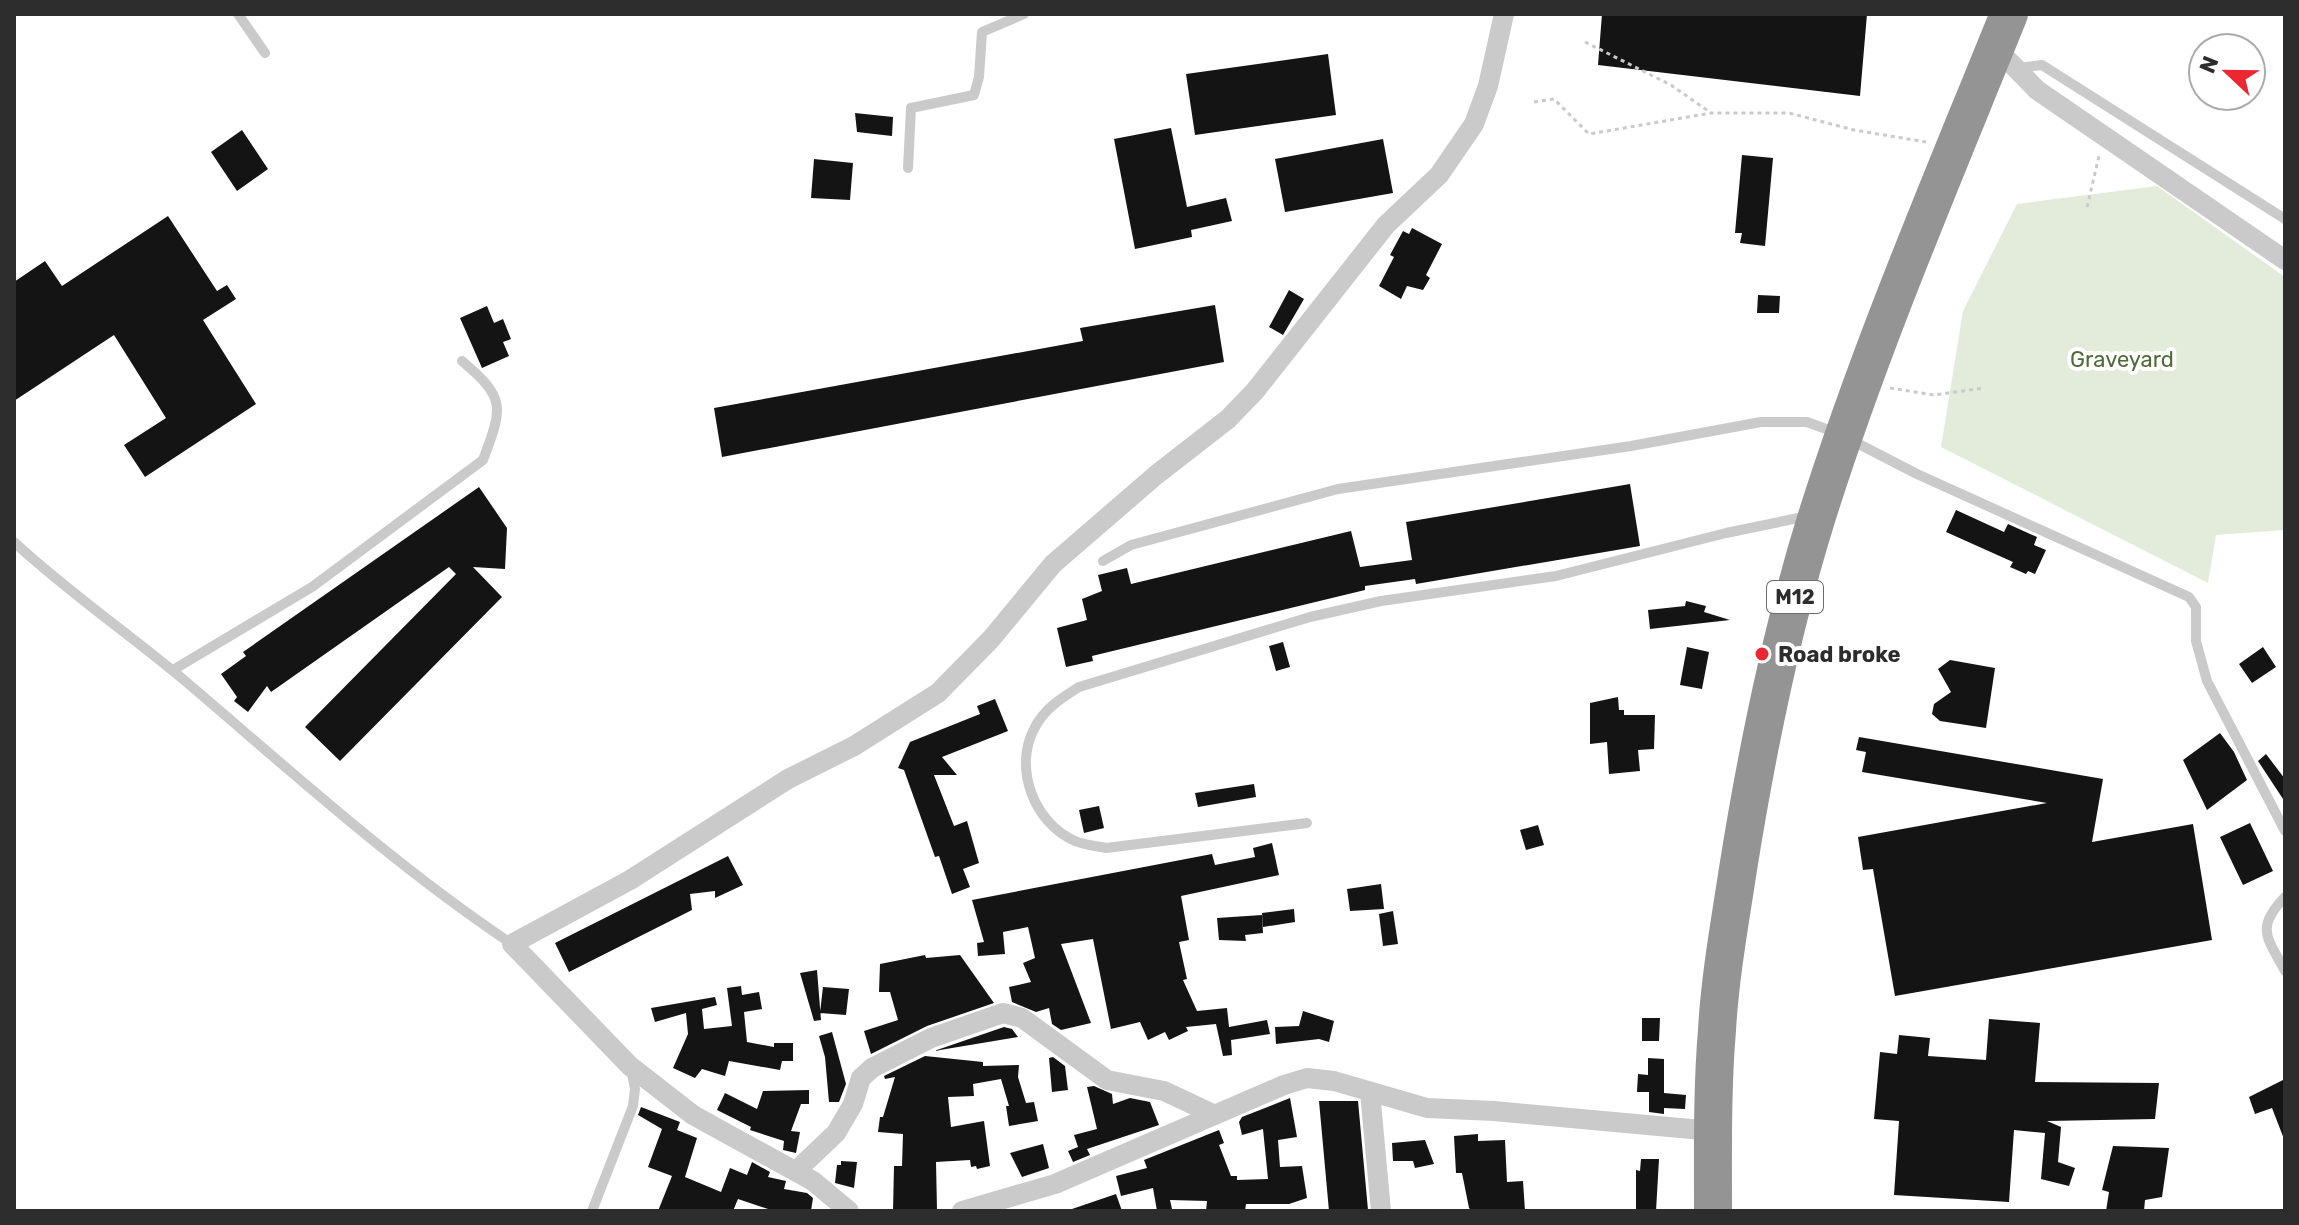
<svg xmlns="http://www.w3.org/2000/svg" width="2299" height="1225" font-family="Rubik,sans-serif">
  <rect width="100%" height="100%" fill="#fff"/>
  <path fill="#e3ebda" d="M2157,186L2285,277V530L2216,535L2208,583L1941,447L1963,311L2017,204Z"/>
  <path fill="#141414" d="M1602,14H1867L1860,96L1598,65Z
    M1328,54L1336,115L1195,135L1186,74Z
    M855,113L893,117L892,136L857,132Z
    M1171,128L1187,207L1226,198L1232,221L1191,230L1192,237L1135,249L1114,139Z
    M242,130L268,169L237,191L211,152Z
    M1383,139L1393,193L1285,212L1275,159Z
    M1742,155L1773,158L1765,246L1740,243L1742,233H1735Z
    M814,159L853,163L850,200L811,198Z
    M168,216L217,291L227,285L236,299L203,320L256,404L145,477L124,445L166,418L114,335L14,401V282L45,261L62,286Z
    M1412,228L1442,244L1426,275L1430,278L1423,290L1407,286L1401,299L1379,286L1394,257L1390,255L1403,231L1409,234Z
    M1289,290L1304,299L1283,335L1269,327Z
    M1758,295L1780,296L1779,313H1757Z
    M1215,305L1224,362L722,457L714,408L1083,341L1080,328Z
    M487,306L494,323L503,319L511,339L503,342L509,356L482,368L460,318Z
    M1630,484L1640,546L1416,584L1415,579L1365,586V590L1092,656L1093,661L1066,667L1057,628L1087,620L1082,599L1102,591L1098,575L1127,568L1131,584L1351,531L1360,567L1412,560L1406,522Z
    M479,487L507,528L505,569L473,567L502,597L340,761L305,727L456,574L449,567L271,692L267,686L248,712L234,701L237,697L221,674L246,656L243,652Z
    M1956,510L2004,532L2008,524L2037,537L2034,545L2046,550L2035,574L2028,571L2026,574L2010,567L2013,562L1946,532Z
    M1686,601L1706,606L1704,612L1730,620L1650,629L1648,610L1685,606Z
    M1283,642L1290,667L1276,671L1269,646Z
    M1687,647L1709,652L1702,689L1680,685Z
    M2263,647L2276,667L2252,683L2239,664Z
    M1950,660L1995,668L1986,728L1940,721L1932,714L1934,704L1951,692L1938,669Z
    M1618,697L1619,710H1624V715H1655L1654,749L1638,750L1640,771L1609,774L1607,742L1590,744V703Z
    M995,699L1008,731L942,757L957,775H934L954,826L967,821L979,863L963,869L970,887L952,894L939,856L935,857L904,770L898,768L910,742L980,714L977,706Z
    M2220,733L2234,752L2247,780L2207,810L2183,760Z
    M1859,737L2103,779L2092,842L2193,824L2212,940L1895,996L1873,869L1863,870L1858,837L2047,803L1862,772L1866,752L1856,750Z
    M2266,754L2285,779V802L2258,761Z
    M1254,784L1256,797L1198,807L1195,793Z
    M1099,806L1104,828L1084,833L1079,810Z
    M2250,823L2273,871L2243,885L2220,837Z
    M1538,825L1544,845L1526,850L1520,830Z
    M1272,843L1279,875L1181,896L1189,940L1179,942L1187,979L1183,980L1197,1011L1227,1008L1229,1027L1267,1020L1270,1034L1231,1040L1232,1055L1223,1056L1216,1024L1186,1027L1188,1031L1169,1040L1165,1032L1148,1040L1140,1022L1111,1029L1093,939L1061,944L1091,1023L1061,1030L1052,1024L1049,1008L1036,1012L1012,1002L1009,987L1031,982L1023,963L1035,958L1028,927L1003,932L1005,954L978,956L977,943L984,942L972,900L1212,854L1215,865L1255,857L1253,848Z
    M728,856L743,885L715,898V891L690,894L692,910L569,972L555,943Z
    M1381,884L1384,909L1350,911L1347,889Z
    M1294,909L1295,922L1263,927L1262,913Z
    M1393,911L1398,944L1383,946L1379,914Z
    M1262,915L1263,933L1245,935L1246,941L1219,940L1217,918Z
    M925,955L926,958L960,955L994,1003L927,1026L871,1054L864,1031L898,1020L890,992H879L880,964Z
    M817,970L821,1020L814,1021L800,973Z
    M741,986L742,995L759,992L762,1009L744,1012L747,1042L774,1047V1043H793V1061H782L780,1070L729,1061L725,1076L702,1069L695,1078L673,1068L688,1034L686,1013L655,1022L651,1008L715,997L717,1005L702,1009L704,1029L732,1026L727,988Z
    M823,987L849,989L846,1015L820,1013Z
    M1303,1011L1334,1021L1329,1042L1319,1039L1276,1044L1275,1027L1299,1026Z
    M1642,1018H1660L1659,1041H1642Z
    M1989,1019L2040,1023L2035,1082L2159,1083L2155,1119L2047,1121L2061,1127L2058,1162L2075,1168L2069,1186L2041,1179L2045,1133L2014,1130L2009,1202L1894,1195L1899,1121L1874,1119L1880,1052L1897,1054L1899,1035L1930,1038L1928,1056L1986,1060Z
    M1004,1027L1012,1029L1018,1037L934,1051Z
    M832,1032L846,1084L839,1102H829L825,1057L819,1036Z
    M925,1056L983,1062V1066L1019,1065L1018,1077L1026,1103L1034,1102L1038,1121L1009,1126L1006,1106H1009L1001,1079L973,1084L974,1096L948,1097L951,1127L984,1121L990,1166L977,1169L976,1166L971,1167L970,1160L936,1162L937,1210L893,1211L894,1166H902L903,1134L878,1132L880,1117H883L895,1077L885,1079L884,1076Z
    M1053,1057L1065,1066L1068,1090L1052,1092L1049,1058Z
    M1648,1058L1664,1059V1093L1686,1095L1685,1109L1664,1108V1114L1649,1112V1092H1637L1638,1074L1648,1075Z
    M2285,1079V1139H2284L2272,1108L2255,1114L2249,1097Z
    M1094,1086L1112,1094L1113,1104L1130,1098L1150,1102L1159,1125L1087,1149L1090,1155L1073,1162L1068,1151L1078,1147L1074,1135L1097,1129L1087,1087Z
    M809,1090V1104H801L791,1131L800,1132L796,1153L783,1150L784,1141L750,1130L751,1127L717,1110L725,1093L757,1109L763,1091Z
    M1290,1098L1297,1137L1278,1140L1280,1167L1302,1166L1307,1198L1289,1204H1246L1245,1211H1206L1207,1201L1170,1200L1172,1209L1157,1211L1153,1188L1121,1196L1116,1176L1147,1168L1144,1160L1219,1130L1224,1143L1219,1145L1231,1176H1237V1180L1268,1179L1263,1129L1242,1135L1239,1122L1242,1117Z
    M1319,1101H1358L1368,1210L1329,1211Z
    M641,1107L680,1122L677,1130L697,1138L685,1177L721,1192L730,1168L747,1175L752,1162L770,1172L768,1177L786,1181L784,1189L807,1193L813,1198L811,1211H774L738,1199L733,1211H658L672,1176L648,1167L662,1129L638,1115Z
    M1478,1134V1141L1505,1140L1507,1182L1523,1181L1525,1211H1472L1469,1208L1462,1173H1456L1454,1136Z
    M1425,1140L1434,1164L1415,1168L1413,1161H1393L1392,1143Z
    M1043,1144L1049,1168L1022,1177L1010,1153Z
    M2113,1146L2169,1148L2162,1197L2145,1200L2144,1211H2106L2109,1192L2102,1190Z
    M1641,1159H1659L1656,1211H1636V1170L1640,1171Z
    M841,1161L857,1162L854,1188L835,1183L837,1165H841Z
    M1116,1194L1122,1211H1073L1072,1209Z"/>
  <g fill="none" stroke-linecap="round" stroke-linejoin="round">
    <path stroke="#cacaca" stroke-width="3" stroke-dasharray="4 4" stroke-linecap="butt" d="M1585,42L1671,85L1711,113
      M1534,102L1554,99L1589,134L1711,113H1789L1854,130L1926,142
      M2087,207L2099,156
      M1890,388L1934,395L1984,388"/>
    <path stroke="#cacaca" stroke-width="10" d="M238,14L265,53
      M2017,68L2042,65L2285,219
      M908,168L911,108L974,95L979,77L982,32L1024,14
      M1851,440L1917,474L2189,597L2196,607V641L2207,681L2285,831
      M14,542C68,592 128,633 184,680C291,771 395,866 512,944
      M1103,561L1131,545L1338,489L1631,446L1761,422H1807L1837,433
      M173,670L312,587L483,460C503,407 506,398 462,361
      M1307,823L1106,848C1096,846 1084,845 1075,841C1035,824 1013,769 1034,729C1044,709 1060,699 1079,687L1310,617L1381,601L1556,576L1726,533L1808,516
      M2285,897C2255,928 2267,937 2285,971
      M592,1211L633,1106L635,1089L631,1068"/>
    <path stroke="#cacaca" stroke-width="20" d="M1996,48L2037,90L2285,260
      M1370,1092L1381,1211
      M796,1171L836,1133L853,1104L861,1078L872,1068L931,1038L1003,1013L1022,1018L1107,1080L1164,1091L1215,1115
      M849,1211L813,1181L693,1115L630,1066L512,944L630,880L788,779L854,746L938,693L991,639L1053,564L1156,475L1228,419L1255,391L1386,225L1439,175L1474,124L1488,86L1504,14
      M962,1211L1055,1184L1284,1085L1307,1078L1334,1081L1427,1108L1494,1111L1713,1131"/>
    <path stroke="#949494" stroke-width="38" d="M1713,1211C1713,1151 1712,1090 1717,1030C1720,976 1730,922 1738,869C1757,750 1781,631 1817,516C1871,345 1942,180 2009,14"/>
  </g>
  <circle fill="#ec2731" stroke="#fff" stroke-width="3" cx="1762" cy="654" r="8"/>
  <g text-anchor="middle" stroke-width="8" stroke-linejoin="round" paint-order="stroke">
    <rect fill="#fff" stroke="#6c6c6c" stroke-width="2" x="1767" y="581" width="56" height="32" rx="6"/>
    <g font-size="20" font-weight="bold" fill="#2d2d2d">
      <text x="1795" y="604">M12</text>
    </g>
    <g font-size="22" fill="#4f6a39" stroke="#fff">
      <text x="2122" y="367">Graveyard</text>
    </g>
    <g font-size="22" font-weight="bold" fill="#2d2d2d" stroke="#fff" text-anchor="start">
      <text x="1778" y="662">Road broke</text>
    </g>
  </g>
  <rect width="2299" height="1225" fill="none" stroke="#2d2d2d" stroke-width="32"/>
  <g transform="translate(2227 72) rotate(292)"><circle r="38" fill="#ffffff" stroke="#ababab" stroke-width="2"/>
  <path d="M0-6L14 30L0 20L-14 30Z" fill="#ec2731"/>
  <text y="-12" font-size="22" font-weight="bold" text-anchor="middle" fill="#2d2d2d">N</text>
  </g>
</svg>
